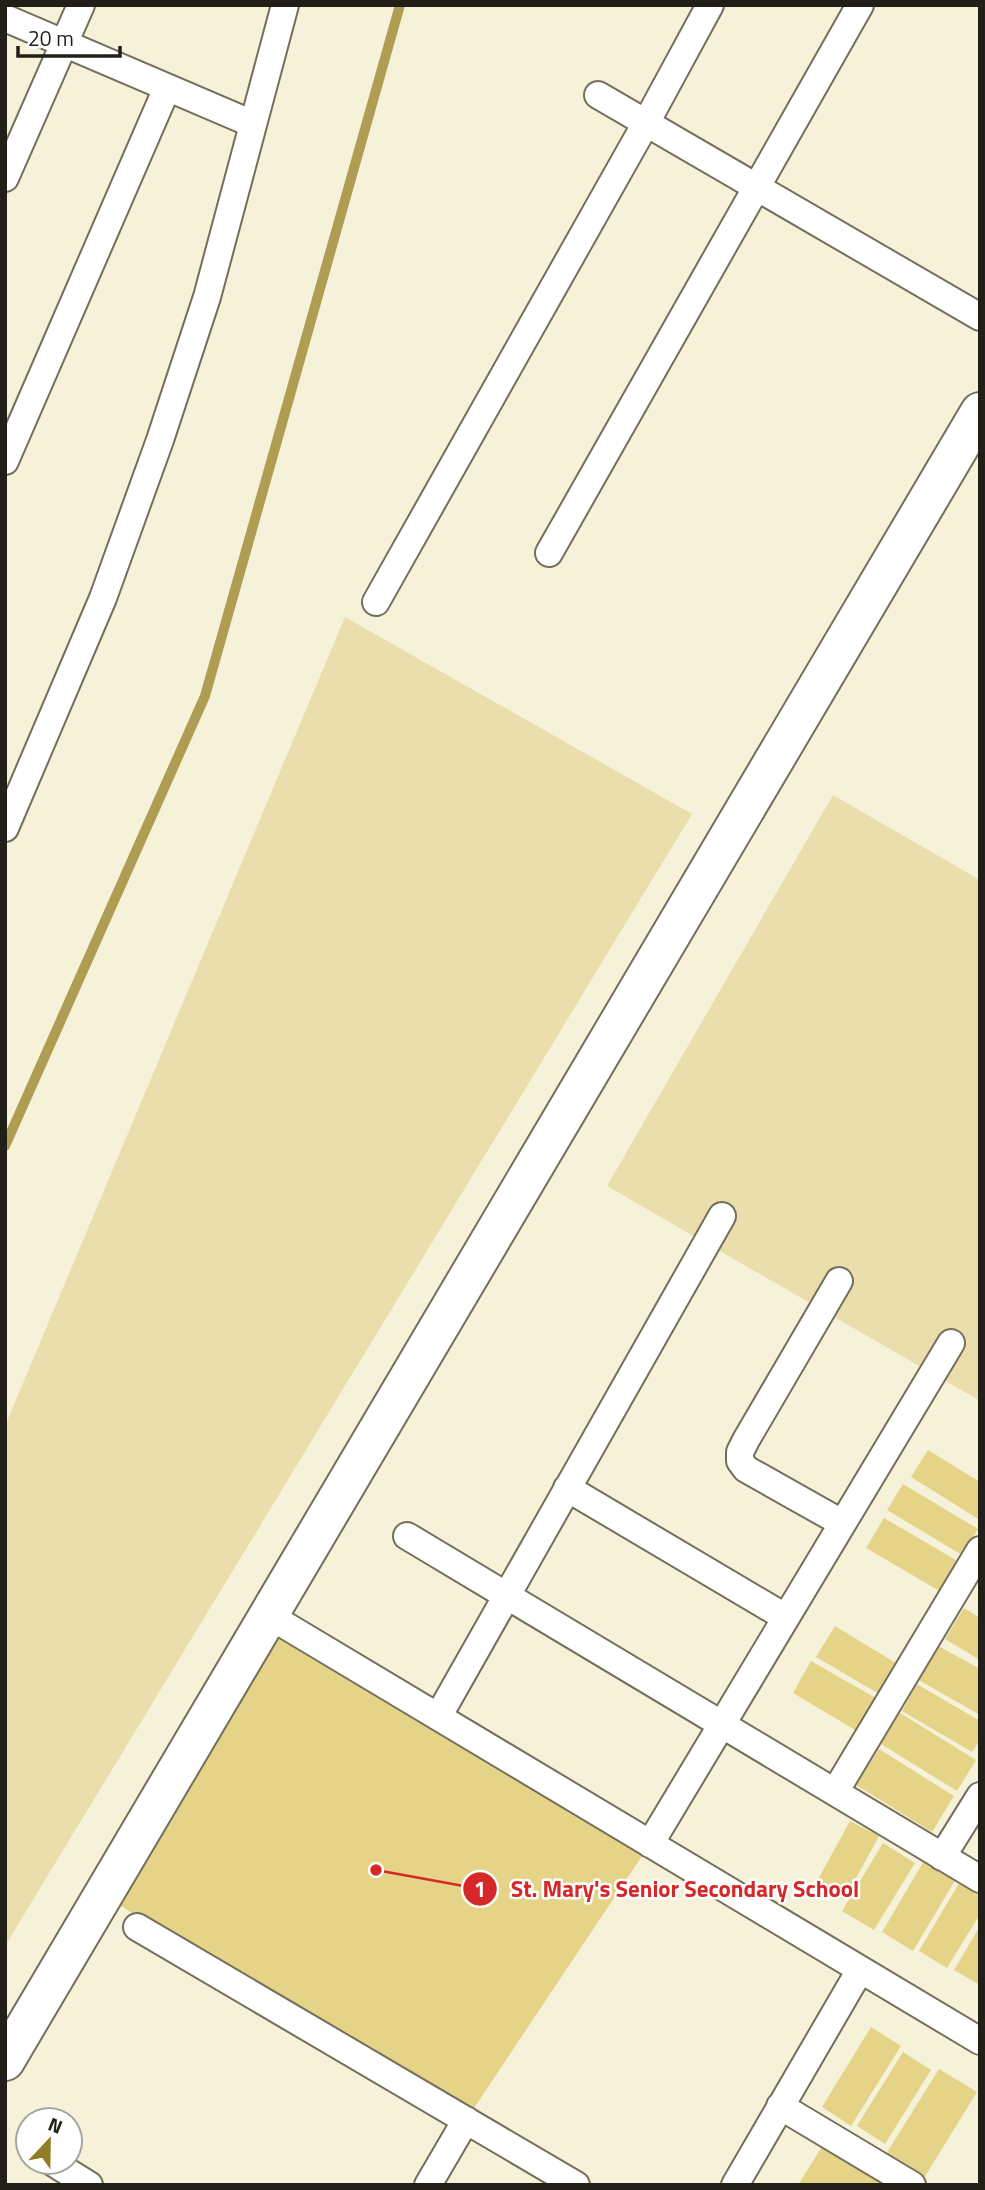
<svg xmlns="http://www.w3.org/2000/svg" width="985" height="2190" font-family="'Titillium Web',sans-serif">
  <rect width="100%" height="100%" fill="#f6f1d9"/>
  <path fill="#eadead" d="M345,617L692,814L5,1946V1426Z
    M833,795L980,880V1401L607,1186Z"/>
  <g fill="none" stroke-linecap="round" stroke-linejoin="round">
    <path stroke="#ae9d53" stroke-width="10" d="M5,1146L205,696L400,5"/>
  </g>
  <path fill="#e5d388" d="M928,1450L980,1482V1520L911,1477Z
    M903,1484L978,1529L962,1555L887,1510Z
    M884,1518L961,1563L943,1593L866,1548Z
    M964,1608L980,1618V1660L945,1639Z
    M268,1615L650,1844L466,2120L105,1896Z
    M835,1626L899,1665L881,1695L816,1657Z
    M935,1644L980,1669V1715L915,1678Z
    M811,1661L881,1701L862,1734L793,1693Z
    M917,1684L980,1721V1740L972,1752L902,1711Z
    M900,1713L976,1760L957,1791L881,1744Z
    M879,1749L954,1796L932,1832L856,1785Z
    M850,1821L879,1836L844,1900L815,1885Z
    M883,1843L915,1863L874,1930L842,1911Z
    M928,1854L960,1872L913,1951L882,1932Z
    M965,1873L980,1882V1914L947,1968L919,1951Z
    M980,1926V1985L954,1970Z
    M871,2027L901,2046L851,2126L822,2107Z
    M903,2052L931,2070L885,2144L857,2126Z
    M939,2069L977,2092L924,2178L886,2154Z
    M823,2145L886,2185H798Z"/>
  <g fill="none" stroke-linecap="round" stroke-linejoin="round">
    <g stroke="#746f5a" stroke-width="30">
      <path id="street" d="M5,18L253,124
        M598,95L980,317
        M5,178L81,5
        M5,461L167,88
        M549,553L860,5
        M376,602L646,123L710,5
        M5,828L103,598L160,440L207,297L285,5
        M839,1281L746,1440L740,1452V1461L746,1469L842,1523
        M567,1488L785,1617
        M407,1536L980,1879
        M268,1615L980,2041
        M438,1717L722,1216
        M835,1792L980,1550
        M650,1844L951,1343
        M942,1857L980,1796
        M137,1927L576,2185
        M780,2106L912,2185
        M52,2162L89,2185
        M428,2185L466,2120
        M735,2185L860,1970"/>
    </g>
    <g stroke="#746f5a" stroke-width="42">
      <path id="secondary" d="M5,2061L980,412"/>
    </g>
    <use href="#street" stroke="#fff" stroke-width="26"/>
    <use href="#secondary" stroke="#fff" stroke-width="38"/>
  </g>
  <path fill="none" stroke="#d62828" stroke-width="2.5" d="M376 1870L480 1889"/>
  <g fill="#d62828" stroke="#fff" stroke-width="2.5">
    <circle cx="376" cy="1870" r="7"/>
    <circle cx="480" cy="1889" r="18"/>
  </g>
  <g font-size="21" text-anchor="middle" font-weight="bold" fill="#fff">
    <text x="480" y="1897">1</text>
  </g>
  <g font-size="23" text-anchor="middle" font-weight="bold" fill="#d62828" stroke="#fff" stroke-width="5" stroke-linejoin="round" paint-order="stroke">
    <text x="685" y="1897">St. Mary's Senior Secondary School</text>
  </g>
  <rect width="985" height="2190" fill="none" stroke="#211f17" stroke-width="14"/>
  <g transform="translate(49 2141) rotate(22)"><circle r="33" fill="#ffffff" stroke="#a6a5a2" stroke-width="2"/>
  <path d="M0-5L12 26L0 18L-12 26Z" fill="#917d24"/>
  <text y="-10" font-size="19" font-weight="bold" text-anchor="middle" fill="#211f17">N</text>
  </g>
  <path d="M18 46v10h102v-10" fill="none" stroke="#211f17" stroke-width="3.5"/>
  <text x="28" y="46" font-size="21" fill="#211f17" stroke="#ffffff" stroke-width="5" paint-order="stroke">20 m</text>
</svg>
